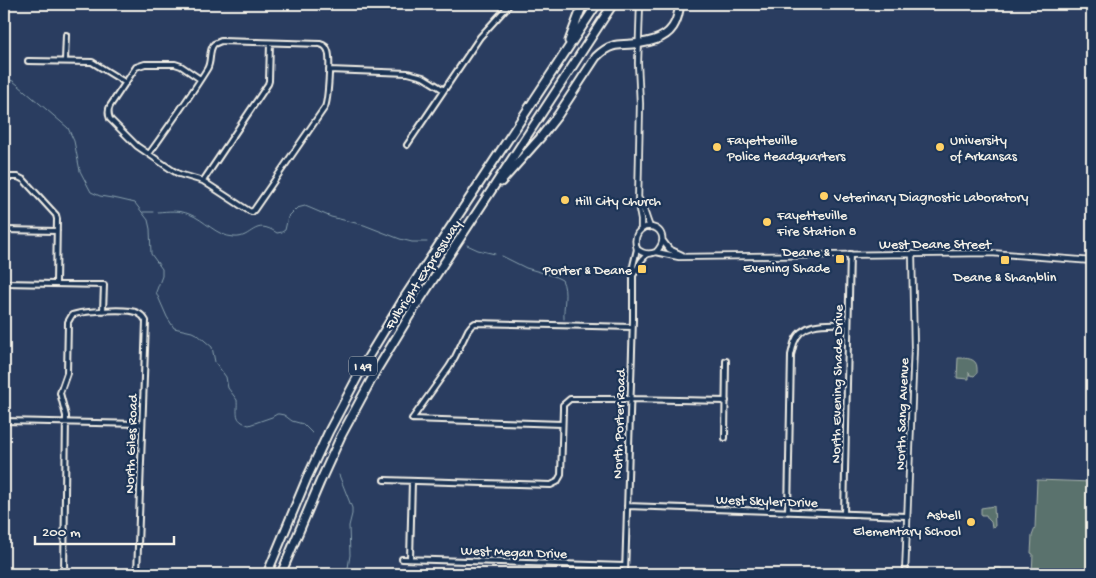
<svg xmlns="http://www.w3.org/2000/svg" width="1096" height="578" font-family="'Gochi Hand',sans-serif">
  <rect width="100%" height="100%" fill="#2a3d60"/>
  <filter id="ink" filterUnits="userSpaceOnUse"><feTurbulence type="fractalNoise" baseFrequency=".02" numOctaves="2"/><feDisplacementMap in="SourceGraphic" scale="10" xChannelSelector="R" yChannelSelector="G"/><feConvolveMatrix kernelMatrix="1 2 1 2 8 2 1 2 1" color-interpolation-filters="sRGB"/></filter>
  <g filter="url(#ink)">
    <path fill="#5a726d" stroke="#a7b2aa" d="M958,358C966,358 977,358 977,368C977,374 978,372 974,376L970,375L969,372V379L957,378Z
      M1037,480L1092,482V574H1032L1033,554L1031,553L1032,536L1035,528Z
      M994,506L995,526L992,527L991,522L988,519L986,515H981V508Z
      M984,568H1001V574H984Z"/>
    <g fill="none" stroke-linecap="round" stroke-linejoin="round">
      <path stroke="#879fac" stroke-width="1" d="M4,78L13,81L18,85L68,128L74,141L80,171L91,192L100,196L118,199L135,203L148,220L150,229L151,254L162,269V276L156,292L167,317L174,328L192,332L198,335L212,347L215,362L226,377L228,388L237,400C238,413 233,420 249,425L272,417L277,414H279L284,415L292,421L303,424L312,433
        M143,212H153
        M158,212C168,211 180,210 189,214C205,220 216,236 234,237C252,239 254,217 277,233L282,232L285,230L288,217L297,208L305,206L310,208L331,217L364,225L400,239L412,242H427
        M467,245L478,250L495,254
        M502,256L526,268L554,276L562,280C568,292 563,306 564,319
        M339,475L352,508V514L349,526L350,555L348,568L351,574"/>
      <g stroke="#f4f1e8" stroke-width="8">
        <path id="minor" d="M28,61L92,62L126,83
          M65,61L66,35
          M329,70L408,73L423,77L444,90
          M407,145L480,37L510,4
          M149,154C169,126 189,98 207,69C212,61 208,51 214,44L221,41L320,44C324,45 327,47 328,51C331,58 328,100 325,107L254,210L252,212L249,211L203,181L179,174L172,170L137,146L110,119C108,114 108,110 110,106L136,67L145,64H175L181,66L200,79
          M4,177H18L24,180L56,215L57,219L56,284
          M203,181L268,84L269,81L270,43
          M4,230L57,231
          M634,274L641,261L647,254
          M4,283L104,285L103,311
          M412,419L449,367L455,357L468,330L471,326L475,323L632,327
          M412,419L562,424
          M4,421L141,424
          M725,438L726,361
          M384,480L551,485L557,482L561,475L563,409V405L570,399H630L726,401
          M627,506L907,516
          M788,512L791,355C792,351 793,347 794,343C802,320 829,324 848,324
          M844,514L850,254
          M402,559L625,566
          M410,559L412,481
          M64,574L66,416L60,393L67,373L68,322L72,315C83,311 128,308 138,313C142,315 144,317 146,321L137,574
          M625,574L633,319V266L637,249"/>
      </g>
      <g stroke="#f4f1e8" stroke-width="8">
        <path id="tertiary" d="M640,4L638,63L640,104L638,204L641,220V229
          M639,199C644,207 646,218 650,227
          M645,227C662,225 668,240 656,252C649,255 643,254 637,249C634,240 635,232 645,227Z
          M663,241L669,249L682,255
          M656,252L679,257L991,253L1092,261
          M905,574L914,348L912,254"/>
      </g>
      <g stroke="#f4f1e8" stroke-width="11">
        <path id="motorway" d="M569,41L583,4
          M501,182L540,138L558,115L596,57C601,52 606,48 613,46C619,44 625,45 632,44C648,43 668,39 675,23C678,17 679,10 680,4
          M267,574L307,478L329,431L367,359L404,298L597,4
          M281,574L320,482L341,436L376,371L410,315L613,4"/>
      </g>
      <use href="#minor" stroke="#1d3557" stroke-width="4"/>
      <use href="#tertiary" stroke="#1d3557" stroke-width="4.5"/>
      <use href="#motorway" stroke="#1d3557" stroke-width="7"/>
    </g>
  </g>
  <g fill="#ffd166" stroke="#1d3557" stroke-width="2">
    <circle cx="717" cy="147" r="5"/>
    <circle cx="940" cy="147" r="5"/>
    <circle cx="824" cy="196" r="5"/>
    <circle cx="565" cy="200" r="5"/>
    <circle cx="767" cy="222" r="5"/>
    <rect x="835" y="254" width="10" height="10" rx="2.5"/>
    <rect x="1000" y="255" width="10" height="10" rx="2.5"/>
    <rect x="637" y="264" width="10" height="10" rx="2.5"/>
    <circle cx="971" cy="522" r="5"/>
  </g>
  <g text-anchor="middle" stroke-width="4.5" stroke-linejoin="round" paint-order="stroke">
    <rect fill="#1d3557" stroke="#b4b9bc" stroke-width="1" x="349" y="356.5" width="28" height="19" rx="4"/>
    <g font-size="12" font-weight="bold" fill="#f4f1e8">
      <text x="363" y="370">I 49</text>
    </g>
    <g font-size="14" fill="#f4f1e8" stroke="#1d3557" text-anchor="start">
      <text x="727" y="144">Fayetteville<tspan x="727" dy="16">Police Headquarters</tspan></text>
      <text x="950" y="144">University<tspan x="950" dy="16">of Arkansas</tspan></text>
      <text x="834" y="201">Veterinary Diagnostic Laboratory</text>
      <text x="575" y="205">Hill City Church</text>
      <text x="777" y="219">Fayetteville<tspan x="777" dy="16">Fire Station 8</tspan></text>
      <text x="830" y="256" text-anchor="end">Deane &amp;<tspan x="830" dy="16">Evening Shade</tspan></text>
      <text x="632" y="274" text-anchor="end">Porter &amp; Deane</text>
      <text x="1005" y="281" text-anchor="middle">Deane &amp; Shamblin</text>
      <text x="961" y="519" text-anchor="end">Asbell<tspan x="961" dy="16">Elementary School</tspan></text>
    </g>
    <g font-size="14" fill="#f4f1e8" stroke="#1d3557">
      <text x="935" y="248">West Deane Street</text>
      <text transform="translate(422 274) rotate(-57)" y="5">Fulbright Expressway</text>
      <text transform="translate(836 384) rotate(-89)" y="5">North Evening Shade Drive</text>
      <text transform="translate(901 414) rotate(-88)" y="5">North Sang Avenue</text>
      <text transform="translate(618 424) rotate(-88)" y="5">North Porter Road</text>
      <text transform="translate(130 444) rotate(-88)" y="5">North Giles Road</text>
      <text transform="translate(767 500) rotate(2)" y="5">West Skyler Drive</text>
      <text transform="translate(514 551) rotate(2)" y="5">West Megan Drive</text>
    </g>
  </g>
  <rect width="1096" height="578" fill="none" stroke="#1d3557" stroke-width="20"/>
  <rect x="10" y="10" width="1076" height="558" fill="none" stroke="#f4f1e8" stroke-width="2" filter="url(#ink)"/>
  <path d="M35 536v8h139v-8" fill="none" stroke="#f4f1e8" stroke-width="2.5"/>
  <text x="42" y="536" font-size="15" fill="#f4f1e8" stroke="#1d3557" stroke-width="4" paint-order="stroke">200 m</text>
</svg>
